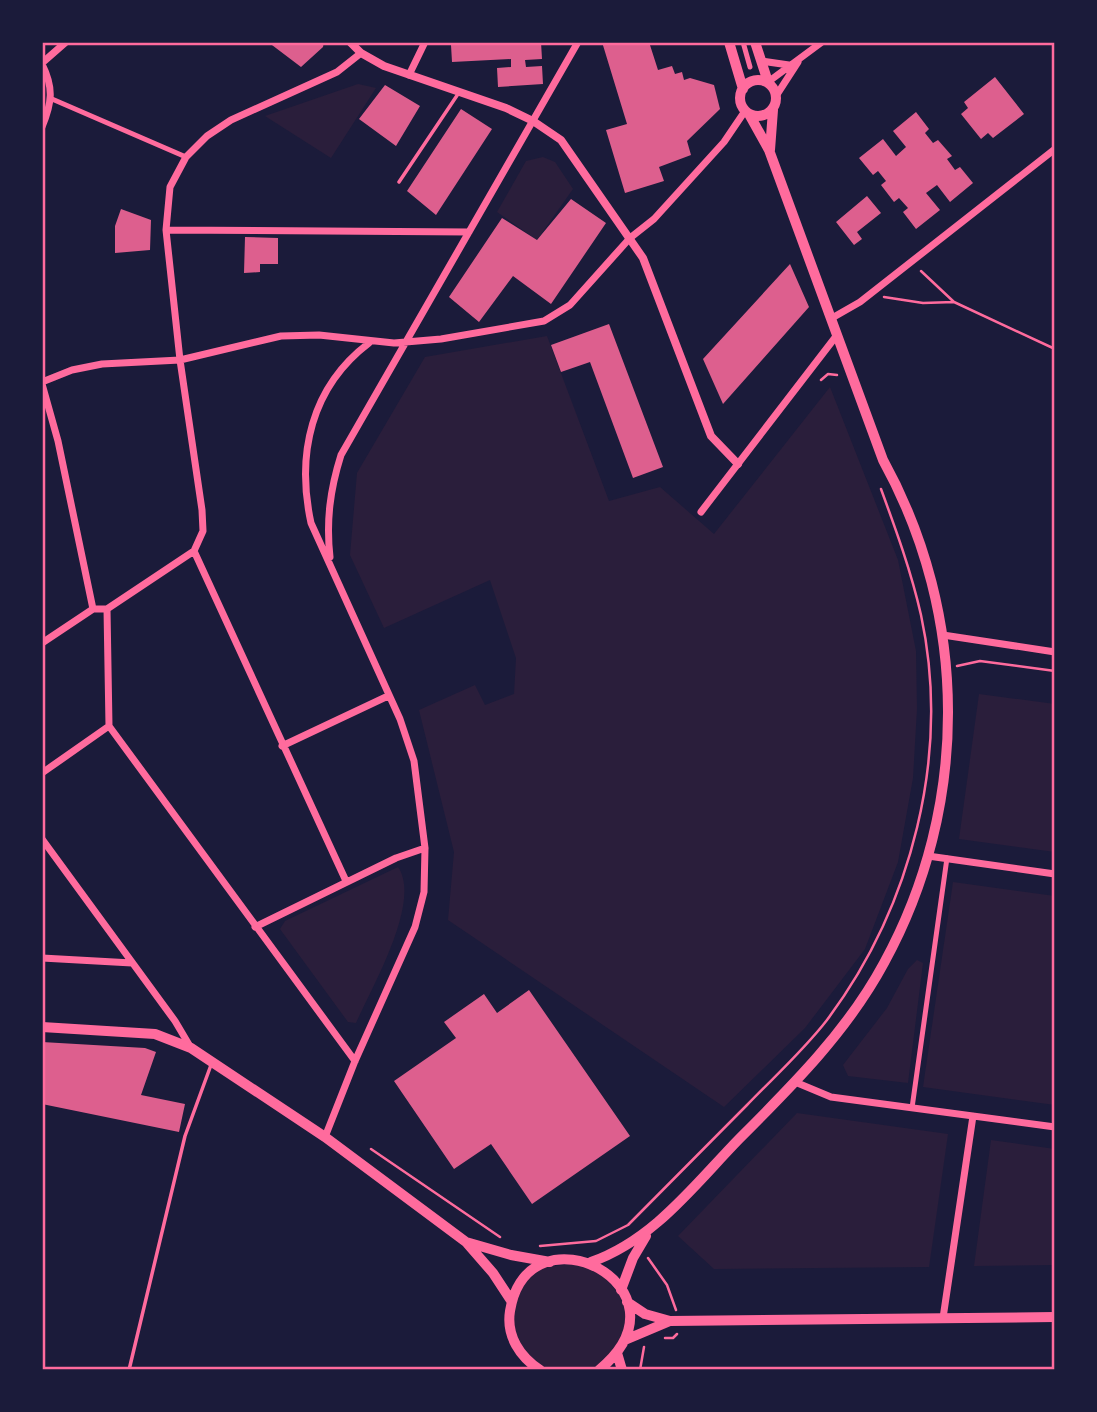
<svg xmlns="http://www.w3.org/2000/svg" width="1097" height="1412" font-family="'IBM Plex Sans',sans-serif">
  <rect width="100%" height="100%" fill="#1b1b3a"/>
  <path fill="#2a1e3b" d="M358,84L376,88L331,158L265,116Z
    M543,157L555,162L573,189L537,240L497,212L526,161Z
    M547,336L609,501L660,487L714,534L830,387L898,560L916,651L917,709L913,778L898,862L865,949L805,1028L724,1107L448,920L454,852L419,710L475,685L485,705L514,694L516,658L490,580L384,628L350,555L357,473L425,357Z
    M979,694L1055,704V852L959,839Z
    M398,867C422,901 372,987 356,1023L348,1022L280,929L285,921Z
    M953,882L1055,896V1105L923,1087Z
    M917,960L923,963L908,1083L848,1076L843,1065L887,1008L908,969Z
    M797,1113L948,1134L929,1267L714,1269L678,1236Z
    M991,1140L1055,1149V1265L974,1266Z
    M591,1262C638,1315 640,1312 599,1370H540L518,1349L510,1309L516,1293L538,1268Z"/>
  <path fill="#dd5f8e" d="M268,42H324L323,47L301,67Z
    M467,42H541L542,59L525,60L526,67L542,66L543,84L498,87L497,68L511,67V59L452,62L451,45Z
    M602,42H649L658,70L672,66L675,74L682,72L684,80L690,78L714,85L720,109L687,141L691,155L659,167L664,181L625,193L606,130L627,124Z
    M995,77L1024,114L993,138L988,133L981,139L961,114L968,108L964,102Z
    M385,85L420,106L396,146L359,119Z
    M461,109L492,129L436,215L407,191Z
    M916,112L929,129L925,133L933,143L938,140L952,156L947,159L955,170L960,167L973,183L950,202L937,185L926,193L940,210L916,229L903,212L908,208L899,198L894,202L881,185L886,181L878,171L873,175L859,158L883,139L896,156L906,147L893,131Z
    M867,196L881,213L857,232L862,239L854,245L836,222Z
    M571,199L606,223L551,304L513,276L479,322L449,297L502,218L537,240Z
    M121,209L151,220L150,250L115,253V226Z
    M245,237L278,238V264H260V272L244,273Z
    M790,264L809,307L723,404L703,359Z
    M609,324L663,467L633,478L590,362L561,372L551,345Z
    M529,990L630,1136L532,1204L491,1144L454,1169L394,1081L456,1038L444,1022L484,994L497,1013Z
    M42,1042L145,1048L156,1052L141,1095L185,1104L179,1132L42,1104Z"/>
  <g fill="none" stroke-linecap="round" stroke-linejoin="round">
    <path stroke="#ff6b9d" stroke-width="2.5" d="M921,271L954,302L1055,349
      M884,297L923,303L954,302
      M821,380L828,374L837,375
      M957,666L980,661L1055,671
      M371,1149L500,1237
      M540,1246L596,1241L628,1225C668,1185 707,1145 747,1105C774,1077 803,1051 827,1020C912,906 951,755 921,615C911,571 896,530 881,489
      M648,1258L667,1285L676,1310
      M665,1338H673L677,1334
      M640,1370L644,1347"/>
    <path stroke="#ff6b9d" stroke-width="3.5" d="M399,182L458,94
      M129,1370L185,1136L211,1065"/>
    <path stroke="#ff6b9d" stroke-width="5" d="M743,42L750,67
      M52,99L186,157
      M912,1108L947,858"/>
    <path stroke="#ff6b9d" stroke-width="7" d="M761,61L789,65
      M42,63L66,42
      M42,64C54,88 52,103 42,127
      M409,75L425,42
      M768,82L822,42
      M776,96L798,62
      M166,230L469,232
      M832,318L860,302L1055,149
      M42,382L72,370L102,364L180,360L281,336L319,335L394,343L441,339L544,321L570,305L630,238L654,219L724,142L745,111
      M42,384L58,441L93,609
      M701,512L837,335
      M330,557C326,521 330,490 341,455L578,42
      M107,609L109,726L355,1061
      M943,635L1055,652
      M42,643L93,609H107L194,551
      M282,746L388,696
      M42,773L109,726
      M42,839L175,1021L191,1048
      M928,856L1055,874
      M346,881L194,551L203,531L202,510L180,360L166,230L170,187L186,157L207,136L231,120L337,72L361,53
      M255,927L396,858L425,848
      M42,958L132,963
      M795,1082L831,1097L1055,1127
      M325,1137L355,1061L415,927L424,892L425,848L414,761L400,719L311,523C296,454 311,387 369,343
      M943,1318L973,1116"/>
    <path stroke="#ff6b9d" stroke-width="8" d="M350,42L361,53L384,66L506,108L533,121L561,140L643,258L711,436L738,464"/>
    <path stroke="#ff6b9d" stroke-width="10" d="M729,42L743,89
      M755,42L768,82
      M740 98a18 18 0 1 1 36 0a18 18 0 1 1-36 0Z
      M770,150L773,110
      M42,1027L155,1034L191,1048L325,1137L466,1242L493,1273L512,1302
      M466,1242L511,1255L550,1262
      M591,1262C654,1240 695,1184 740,1138C794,1084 848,1030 884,963C970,806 969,616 883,460L769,150L749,114
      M621,1290L633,1258L646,1236
      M627,1302L645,1314L670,1321L1055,1317
      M625,1340L670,1321
      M617,1353L622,1370
      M540,1370C520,1357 506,1336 510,1311C528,1201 699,1288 599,1370"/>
  </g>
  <rect width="1097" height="1412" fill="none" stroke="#1b1b3a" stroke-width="88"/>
  <rect x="44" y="44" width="1009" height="1324" fill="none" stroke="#ff6b9d" stroke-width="2.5"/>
</svg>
